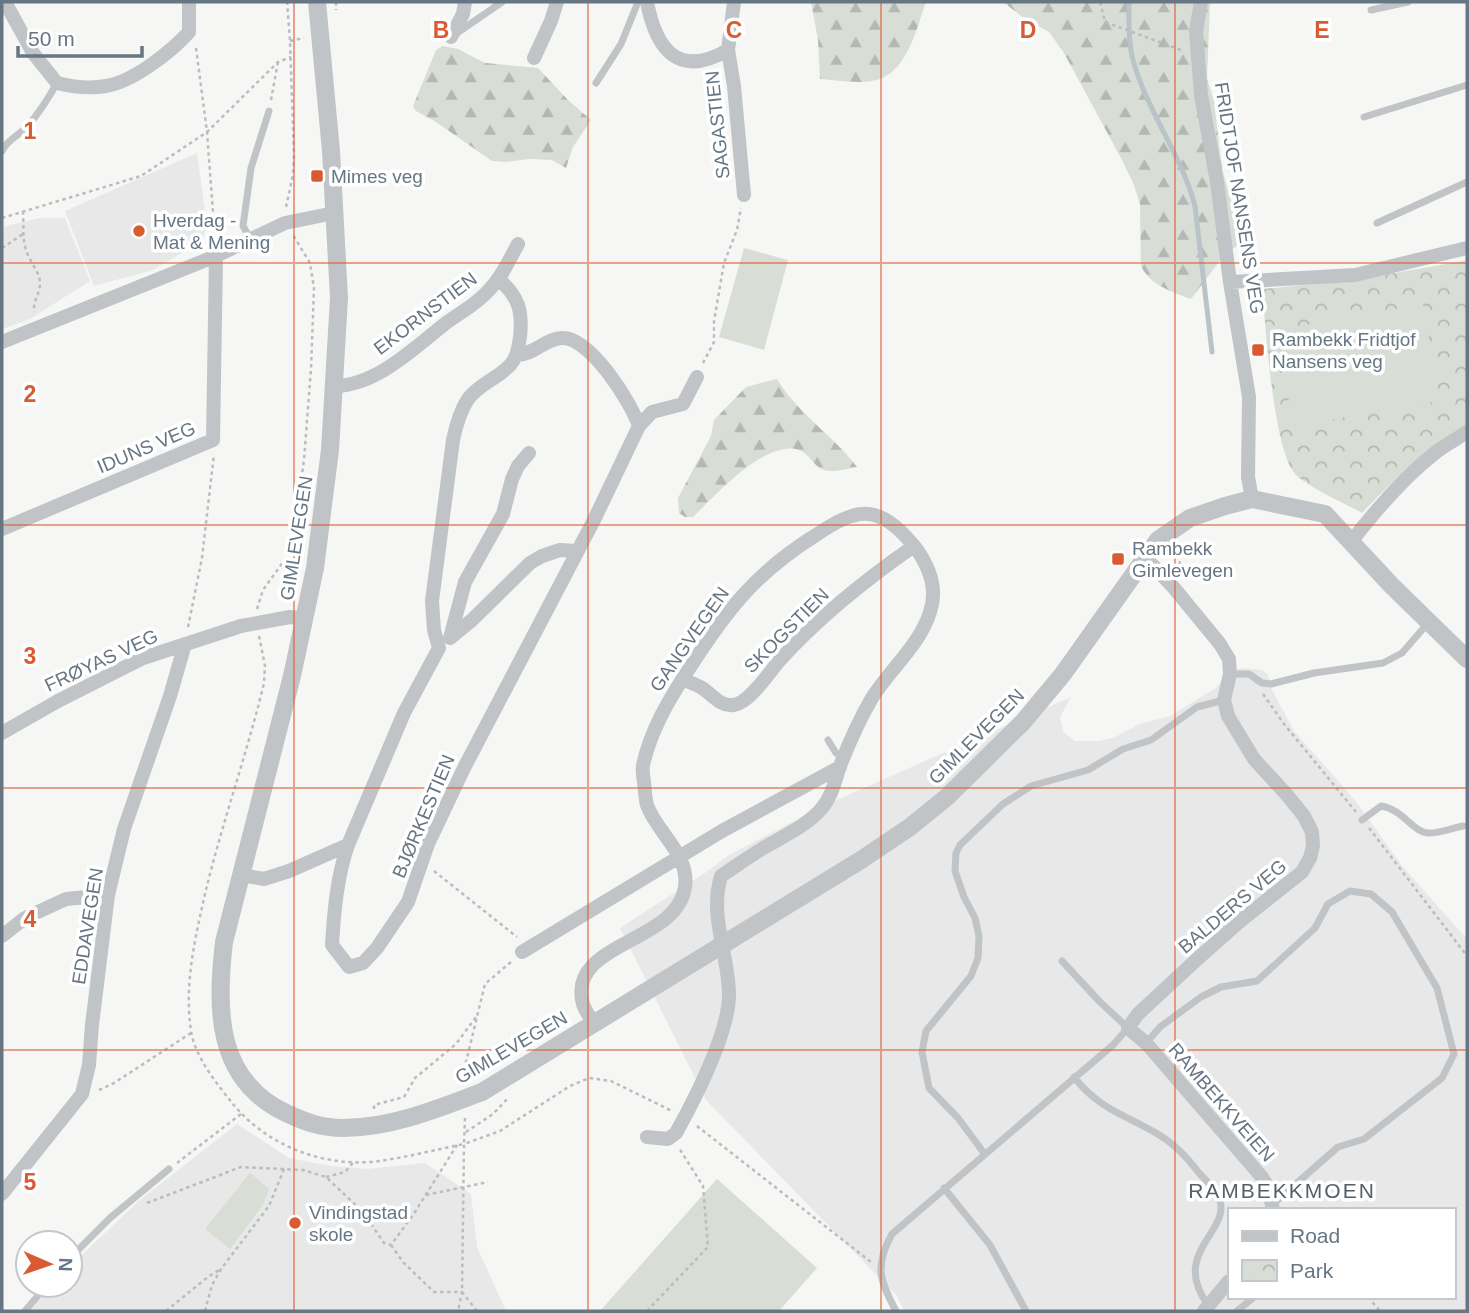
<svg xmlns="http://www.w3.org/2000/svg" width="1469" height="1313" font-family="Helvetica,sans-serif">
  <defs>
    <pattern id="forest-firs" width="22" height="20" patternUnits="userSpaceOnUse" patternTransform="scale(1.75)"><rect width="22" height="20" fill="#d8ddd5"/><path d="M5 1l3.5 6h-7zM16 11l3.5 6h-7z" fill="#b3b8b2"/></pattern>
    <pattern id="park-crowns" width="20" height="18" patternUnits="userSpaceOnUse" patternTransform="scale(1.75)"><rect width="20" height="18" fill="#d8ddd5"/><path d="M2 6a3 3 0 1 1 6 0M12 15a3 3 0 1 1 6 0" fill="none" stroke="#b3b8b2"/></pattern>
  </defs>
  <rect width="100%" height="100%" fill="#f6f7f4"/>
  <path fill="#e7e8e7" fill-rule="evenodd" d="M197,153L207,225L202,241L153,270L94,286L65,211Z
    M40,218H65L90,281L30,319L2,329V227Z
    M1240,668L1262,670L1268,675L1272,690L1294,731L1354,799L1403,867L1467,939V1311H904L897,1296L706,1100L620,928L705,873L729,855L823,806L1071,697L1060,717L1063,732L1075,741H1098L1113,738L1140,724L1170,716L1216,688L1226,676ZM1229,1210H1453V1297H1229Z
    M237,1124L289,1158L331,1166L367,1169L425,1163L471,1194L477,1247L506,1311H30L53,1285H70V1266L141,1199Z"/>
  <path fill="url(#forest-firs)" d="M811,2H926C917,27 908,69 880,79C863,85 837,80 820,79L818,40Z
    M1003,2H1210L1207,79L1214,101L1222,169L1233,207L1238,245L1225,254L1191,299C1172,292 1150,285 1141,266L1140,204L1134,185L1122,160L1064,53L1049,32L1025,19Z
    M443,46L458,49L485,63L538,68L568,100L591,120L573,147L566,168L552,160L529,159L507,162L492,161L436,122L416,111L413,106L436,50Z
    M777,379C798,414 833,435 857,467C844,469 826,476 816,465C811,460 806,453 800,450C766,438 715,496 693,517H685L679,513L678,498L711,436L714,420L746,387Z"/>
  <path fill="url(#park-crowns)" d="M1463,261H1467V425C1426,447 1394,480 1362,513C1344,503 1310,488 1296,475C1273,452 1266,326 1262,289L1349,281Z"/>
  <path fill="#d8ddd5" d="M744,248L788,260L764,350L719,337Z
    M1423,304L1440,401L1293,426L1277,330Z
    M250,1173L269,1189L263,1205L230,1249L205,1229Z
    M717,1179L817,1268L779,1311H600Z"/>
  <g fill="none" stroke-linecap="round" stroke-linejoin="round">
    <path stroke="#b9c3c8" stroke-width="5" d="M1129,2C1129,20 1128,38 1132,56C1145,109 1181,153 1195,206L1212,352"/>
    <path stroke="#babdbf" stroke-width="2.5" stroke-dasharray="3.5 3.5" stroke-linecap="butt" d="M336,2V10
      M1100,2L1105,22L1181,50
      M290,41L304,38
      M196,48L207,132L215,239
      M271,100L278,62
      M286,207L293,175L294,155L290,41L287,2
      M23,211C24,225 22,237 26,250C29,261 41,273 40,285C39,295 33,301 34,312
      M2,218L141,176L207,132L278,62L291,57
      M2,248L23,234
      M703,363L714,342V321L724,263L737,230L741,208
      M1173,549L1179,558L1182,575
      M257,609L263,590L286,558L293,537L304,460L311,369L314,288L310,263L293,235
      M188,627L202,558L214,454
      M259,636L265,666L264,683C247,754 222,823 205,894C195,939 184,984 191,1031C195,1057 217,1084 233,1104C269,1148 330,1170 386,1160C412,1156 438,1149 464,1144L465,1118
      M1263,694L1284,724L1356,812
      M1369,828L1467,956
      M434,871L517,937
      M464,1070L485,984L512,961
      M99,1090L114,1083L191,1033
      M374,1109V1105L404,1097L415,1078L456,1044L476,1017
      M697,1126L871,1262
      M466,1132L493,1114L509,1097
      M177,1163L241,1114
      M326,1177L345,1172L353,1163
      M426,1195L488,1182
      M147,1203L241,1167L303,1170L326,1177L363,1212L384,1243L391,1245L415,1212L457,1145
      M391,1245L403,1262L434,1292H462L458,1311
      M1368,1297L1380,1311
      M166,1311L209,1276L221,1269
      M205,1311L212,1285L221,1269L269,1206L284,1169
      M477,1311L462,1292L464,1144L500,1131L570,1086L589,1078L611,1081L672,1111
      M647,1311L708,1247L703,1186L679,1148"/>
    <path stroke="#c0c4c7" stroke-width="7" d="M1371,10L1408,2
      M457,33L502,2
      M596,83L621,44L638,2
      M1364,117L1467,85
      M2,151C7,140 19,135 27,127C39,113 48,99 57,83
      M1377,223L1467,182
      M250,238L243,226L251,168L269,111
      M1230,674H1249L1262,683L1271,684L1314,673L1383,663L1402,653L1428,623
      M828,740L836,753L843,758
      M1362,820L1381,806C1403,809 1413,833 1429,833C1440,833 1452,828 1463,826
      M1146,1043L1160,1027L1201,997L1221,987L1257,981L1315,928L1328,904L1350,891L1371,894L1392,912L1437,988L1454,1054L1442,1078L1364,1139L1338,1147L1274,1203
      M1074,1077C1098,1108 1123,1114 1156,1133C1174,1143 1187,1157 1199,1173C1206,1180 1215,1189 1219,1198C1233,1231 1169,1252 1208,1305
      M984,1153L958,1118L929,1088L922,1052L926,1031L971,976L978,958L979,936L975,918L964,897L955,871L956,853L960,845L1003,804L1031,786L1088,770L1123,749L1151,740L1197,707L1224,700
      M944,1188L990,1245L1026,1311
      M70,1258L110,1218L169,1169
      M25,1311L47,1285
      M896,1311C880,1281 874,1266 892,1234L1113,1045L1128,1028L1100,1002L1062,961
      M1237,1311L1254,1297"/>
    <path stroke="#c0c4c7" stroke-width="14" d="M5,2L33,53L57,83C73,87 89,89 106,86C133,82 172,51 189,32V2
      M647,2C656,49 678,79 728,50
      M734,2L728,50L734,86L744,195
      M1201,2L1196,31L1201,95L1217,182L1230,282L1249,397L1248,477L1252,499
      M451,37L463,14L465,2
      M534,58L551,21L557,2
      M1230,282L1355,275L1467,248
      M2,342L216,256L285,223L334,213
      M335,386C377,385 414,348 446,323C461,312 477,304 489,290C502,277 509,260 518,244
      M639,426L652,412L683,404L697,377
      M2,529L213,440L216,256
      M1351,542C1375,511 1403,478 1435,453C1445,445 1457,439 1467,432
      M1145,557L1174,588L1220,644L1229,659L1230,674L1224,700L1228,716L1254,759L1287,795L1304,816L1312,832L1313,846L1310,858L1302,872L1239,922L1194,962L1138,1014L1128,1028L1146,1043L1261,1176L1268,1187L1273,1210
      M450,638L465,582L503,514L512,479L518,466L529,453
      M450,638L472,620L530,563L542,556L560,550L576,551
      M682,679C688,682 696,684 702,688C712,694 720,707 734,705C749,703 769,673 779,661C819,617 865,580 914,546
      M2,733L58,701L143,658L241,626L290,617L304,619
      M348,845C337,877 334,911 332,945L349,967L363,963L377,948L408,902L428,844L464,768L594,520L639,426C631,402 590,337 562,338C544,339 536,354 517,355
      M241,875L264,879L289,871L348,845L404,713L439,648L434,630L432,601L453,440C456,426 460,411 468,399C479,384 499,378 511,364C521,352 523,320 518,305C514,294 507,287 499,279
      M2,936L25,918L66,899L108,895
      M522,952L722,831L840,767
      M594,1024C591,1018 585,1011 583,1004C566,942 677,944 685,887C690,855 657,833 647,805C645,798 645,790 644,782C643,776 642,771 643,765C651,730 668,701 687,672C726,611 755,573 816,535C831,525 851,512 869,514C888,516 904,534 915,547C929,566 938,589 930,612C920,645 890,669 872,698C859,720 849,743 840,766C835,781 832,796 822,808C808,825 784,836 765,847C750,856 736,866 721,876C709,916 728,952 729,993C730,1031 695,1099 676,1133L668,1139L647,1137
      M2,1194L82,1094L89,1065L92,1025L108,895L124,829L170,696L185,644
      M1204,1311L1229,1281"/>
    <path stroke="#c0c4c7" stroke-width="18" d="M317,2L331,151L339,298L330,450L315,568L292,676L224,942C216,1010 216,1080 286,1113C305,1122 322,1128 343,1128C390,1128 438,1109 482,1092L861,860L910,827L947,797L1023,722L1063,674L1158,540L1190,518L1225,506L1252,499L1325,514L1392,586L1467,659"/>
  </g>
  <path fill="none" stroke="#d95b31" stroke-width="2" stroke-opacity="0.55" d="M294,2V1311M588,2V1311M881,2V1311M1175,2V1311M2,263H1467M2,525H1467M2,788H1467M2,1050H1467"/>
  <g fill="#d95b31" stroke="#fff" stroke-width="2.5">
    <rect x="310" y="169" width="14" height="14" rx="3.5"/>
    <circle cx="139" cy="231" r="7"/>
    <rect x="1251" y="343" width="14" height="14" rx="3.5"/>
    <rect x="1111" y="552" width="14" height="14" rx="3.5"/>
    <circle cx="295" cy="1223" r="7"/>
  </g>
  <g text-anchor="middle" stroke-width="7" stroke-linejoin="round" paint-order="stroke">
    <g font-size="19" fill="#677683" stroke="#fff">
      <text transform="translate(717 125) rotate(-96)" y="7">SAGASTIEN</text>
      <text transform="translate(1240 198) rotate(81)" y="7">FRIDTJOF NANSENS VEG</text>
      <text transform="translate(425 313) rotate(-37)" y="7">EKORNSTIEN</text>
      <text transform="translate(146 447) rotate(-23)" y="7">IDUNS VEG</text>
      <text transform="translate(296 538) rotate(-81)" y="7">GIMLEVEGEN</text>
      <text transform="translate(786 630) rotate(-45)" y="7">SKOGSTIEN</text>
      <text transform="translate(689 639) rotate(-55)" y="7">GANGVEGEN</text>
      <text transform="translate(101 660) rotate(-25)" y="7">FRØYAS VEG</text>
      <text transform="translate(976 736) rotate(-45)" y="7">GIMLEVEGEN</text>
      <text transform="translate(423 816) rotate(-67)" y="7">BJØRKESTIEN</text>
      <text transform="translate(1232 906) rotate(-40)" y="7">BALDERS VEG</text>
      <text transform="translate(87 926) rotate(-81)" y="7">EDDAVEGEN</text>
      <text transform="translate(511 1047) rotate(-30)" y="7">GIMLEVEGEN</text>
      <text transform="translate(1222 1102) rotate(49)" y="7">RAMBEKKVEIEN</text>
    </g>
    <g font-size="19" fill="#677683" stroke="#fff" text-anchor="start">
      <text x="331" y="183">Mimes veg</text>
      <text x="153" y="227">Hverdag -<tspan x="153" dy="22">Mat &amp; Mening</tspan></text>
      <text x="1272" y="346">Rambekk Fridtjof<tspan x="1272" dy="22">Nansens veg</tspan></text>
      <text x="1132" y="555">Rambekk<tspan x="1132" dy="22">Gimlevegen</tspan></text>
      <text x="309" y="1219">Vindingstad<tspan x="309" dy="22">skole</tspan></text>
    </g>
    <g font-size="21" letter-spacing="2" fill="#555f68" stroke="#fff">
      <text x="1282" y="1198">RAMBEKKMOEN</text>
    </g>
  </g>
  <g font-size="23" text-anchor="middle" font-weight="bold" fill="#d95b31" stroke="#fff" stroke-width="7" stroke-linejoin="round" paint-order="stroke">
    <text x="441" y="38">B</text>
    <text x="734" y="38">C</text>
    <text x="1028" y="38">D</text>
    <text x="1322" y="38">E</text>
    <text x="30" y="139">1</text>
    <text x="30" y="402">2</text>
    <text x="30" y="664">3</text>
    <text x="30" y="927">4</text>
    <text x="30" y="1190">5</text>
  </g>
  <rect width="1469" height="1313" fill="none" stroke="#677683" stroke-width="7"/>
  <rect x="1228" y="1208" width="228" height="91" fill="#ffffff" stroke="#c2c8cd" stroke-width="2"/>
  <rect x="1242" y="1231" width="35" height="10" fill="#c0c4c7" stroke="#c2c8cd" stroke-width="2"/>
  <text x="1290" y="1243" font-size="21" fill="#677683">Road</text>
  <rect x="1242" y="1260" width="35" height="21" fill="url(#park-crowns)" stroke="#c2c8cd" stroke-width="2"/>
  <text x="1290" y="1278" font-size="21" fill="#677683">Park</text>
  <g transform="translate(49 1264) rotate(92)"><circle r="33" fill="#ffffff" stroke="#c2c8cd" stroke-width="2"/>
  <path d="M0-5L12 26L0 18L-12 26Z" fill="#d95b31"/>
  <text y="-10" font-size="19" font-weight="bold" text-anchor="middle" fill="#677683">N</text>
  </g>
  <path d="M18 46v10h124v-10" fill="none" stroke="#677683" stroke-width="3.5"/>
  <text x="28" y="46" font-size="21" fill="#677683" stroke="#ffffff" stroke-width="5" paint-order="stroke">50 m</text>
</svg>
